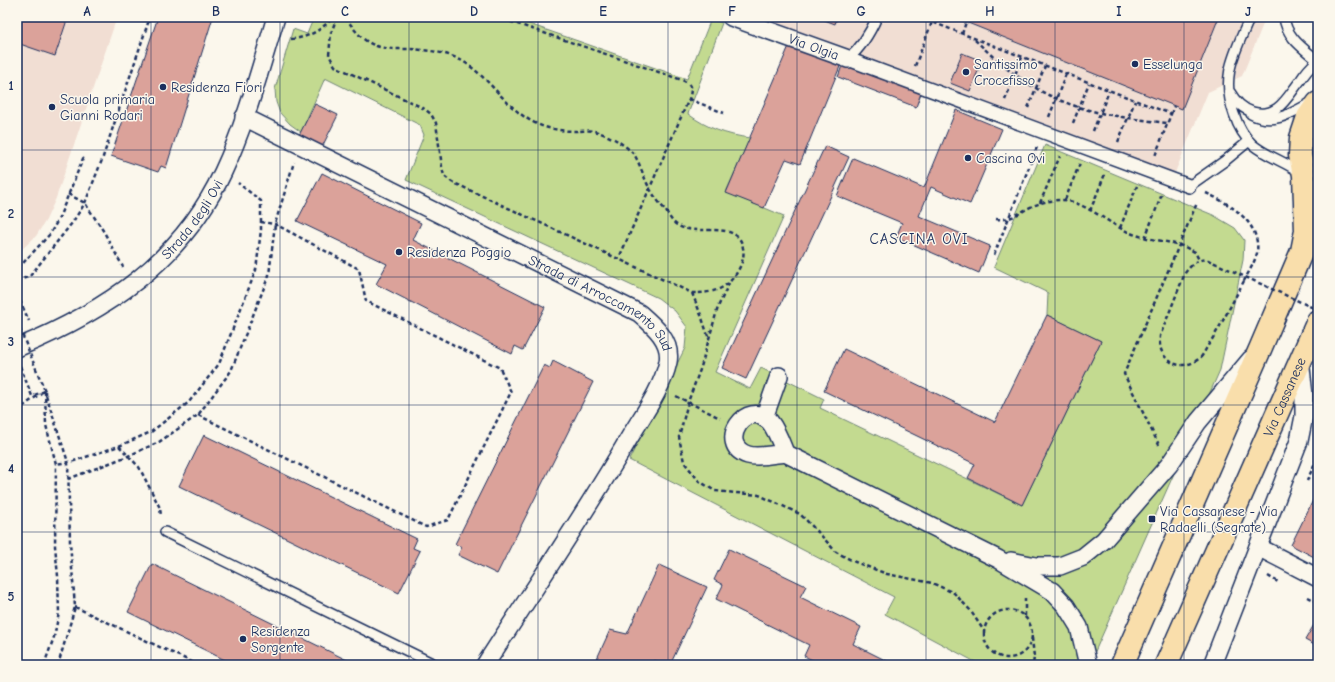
<svg xmlns="http://www.w3.org/2000/svg" width="1335" height="682" font-family="'Comic Neue',sans-serif">
  <rect width="100%" height="100%" fill="#fbf7ec"/>
  <filter id="ink" filterUnits="userSpaceOnUse"><feTurbulence type="fractalNoise" baseFrequency=".025" numOctaves="2"/><feDisplacementMap in="SourceGraphic" scale="8" xChannelSelector="R" yChannelSelector="G"/><feConvolveMatrix kernelMatrix="1 2 1 2 8 2 1 2 1" color-interpolation-filters="sRGB"/></filter>
  <g filter="url(#ink)">
    <path fill="#f1ded3" d="M17,17H117L56,198L46,220L36,236L17,254Z
      M732,17H1266L1242,76L1208,92L1172,180Z"/>
    <path fill="#c3da90" stroke="#6f8477" d="M314,17H509L687,79L711,19L722,23L688,114C707,128 726,135 750,138L726,192L784,216L715,372L750,389L761,368L824,399L820,408L1022,505L1101,341L1047,315L1048,293L994,267L1045,145L1213,215L1235,228L1244,240L1243,260L1220,370L1089,665H981L885,614L894,597L629,460L685,348L687,327L675,311L658,298L406,180L424,135L420,125L325,78L301,132L290,124L280,113L276,102L275,89L293,29L307,34Z"/>
    <path fill="#dba29a" stroke="#1b2f5e" d="M17,17H68L55,56L17,43Z
      M158,17H213L166,168L161,166L158,172L111,156Z
      M817,17H837L835,24Z
      M953,17H1219L1182,109Z
      M789,46L841,64L800,164L786,159L764,208L726,193Z
      M962,53L982,61L970,91L950,83Z
      M843,63L921,93L916,107L838,77Z
      M315,104L338,115L320,151L297,139Z
      M956,110L1002,129L970,204L931,187L919,216L990,246L979,273L896,237L902,223L837,196L853,158L924,188Z
      M825,146L849,157L746,379L722,368Z
      M322,173L421,223L413,240L545,307L523,350L515,346L512,354L376,284L387,264L297,221Z
      M1047,315L1101,341L1022,505L968,478L975,464L824,391L844,349L995,422Z
      M553,361L593,382L497,574L458,555L462,547L455,544L544,365L550,368Z
      M204,435L417,539L413,548L420,551L399,593L179,486Z
      M1318,490V559L1291,545Z
      M729,549L806,586L800,597L861,627L853,644L895,665H823L804,656L809,645L716,599L723,585L714,580Z
      M152,564L357,665H235L128,612Z
      M659,565L707,587L670,665H664L654,660L652,665H594L610,630L627,634Z
      M1318,618V647L1305,640Z"/>
    <g fill="none" stroke-linecap="round" stroke-linejoin="round">
      <g stroke="#1b2f5e" stroke-width="12">
        <path id="service" d="M1250,17C1235,53 1220,75 1234,114C1238,126 1244,137 1253,145C1268,157 1286,162 1301,173
          M1284,17C1286,37 1303,48 1317,60
          M848,59C862,47 870,33 877,17
          M1230,92C1235,101 1242,109 1253,112C1278,119 1287,97 1300,81C1305,73 1311,66 1318,60
          M1251,114C1273,126 1292,113 1312,102
          M1189,186L1226,160L1249,141
          M165,532L436,665"/>
      </g>
      <g stroke="#1b2f5e" stroke-width="16">
        <path id="pedestrian" d="M848,59L1189,186"/>
      </g>
      <g stroke="#1b2f5e" stroke-width="20">
        <g id="minor">
          <path id="s1" d="M731,17L848,59"/>
          <path id="s2" d="M244,117L639,313C654,326 672,341 668,362C662,390 642,416 628,440C583,517 533,590 485,665"/>
          <path id="s3" d="M17,348C106,311 181,262 223,172C246,123 260,69 276,17"/>
          <path d="M764,418L779,376"/>
          <path d="M785,453C781,443 777,431 770,422C747,396 715,445 748,455C758,458 775,454 785,453L998,559L1052,591L1066,606L1079,627L1088,665"/>
          <path d="M1258,547L1318,578"/>
          <path d="M1011,561L1036,566H1060L1083,557L1104,540L1169,465L1198,422L1251,359"/>
          <path d="M1212,665L1299,441L1304,416V395L1300,359"/>
        </g>
      </g>
      <g stroke="#1b2f5e" stroke-width="25">
        <g id="primary">
          <path d="M1122,665L1261,347L1302,251L1306,231L1304,175L1300,155L1301,138L1308,117L1318,103"/>
          <path id="s4" d="M1166,665L1318,321"/>
        </g>
      </g>
      <path stroke="#1b2f5e" stroke-width="2.5" stroke-dasharray="4 3" stroke-linecap="butt" d="M337,17L331,33L329,55L335,66L423,108L431,114L436,123L442,167L444,176L452,182L692,293C712,293 724,291 736,274C741,266 745,257 743,248C738,218 695,238 677,225C672,222 669,216 666,211C660,204 654,196 650,189C644,179 641,166 635,156C631,150 622,144 616,140C610,137 600,132 594,131C589,130 583,131 579,131C565,131 550,130 537,124C508,111 491,79 464,62C448,52 427,50 409,49C393,49 379,50 365,40C357,34 351,25 345,17
        M497,17L682,80C692,84 692,90 689,99L619,258
        M962,34L966,22
        M291,39C308,38 322,30 333,17
        M975,40C988,52 1002,66 1017,76C1066,111 1109,116 1167,123
        M915,66L932,22L1171,114L1155,156
        M689,99L724,113
        M1005,100L1022,57
        M1028,108L1045,66
        M1171,114L1174,106
        M1049,117L1066,74
        M1073,123L1089,83
        M1093,131L1109,91
        M1118,142L1135,101
        M1206,193C1230,204 1261,222 1257,253C1255,262 1248,273 1244,281
        M68,194L85,203L104,232L123,267
        M1065,200L1080,163
        M1040,203L1060,156
        M1090,211L1105,174
        M996,219C1012,221 1019,212 1033,206C1042,202 1052,200 1062,200C1081,200 1110,224 1128,232C1144,239 1162,240 1179,245C1184,246 1190,250 1195,252L1199,260
        M1120,228L1137,186
        M1145,238L1162,194
        M994,255L1037,147
        M17,266L23,263L50,234L59,218L84,156
        M17,281L30,276L72,223L85,203L102,160L150,17
        M729,283L718,307L701,367L688,402L679,437L684,462L699,481L715,491L759,495L800,514L818,532L836,552L855,562L887,574L932,583L954,593L970,610L984,631
        M692,293L701,315L708,336
        M17,294L29,321
        M20,366L32,396L45,391
        M45,391L46,425L56,464L74,461L119,446L151,432L189,402L219,364L256,270L261,230V201L238,183
        M46,395L68,462L70,542L75,607L58,665
        M676,396L720,418
        M17,411L41,393
        M198,415L426,527L448,520L511,392L500,368L366,301L359,269L275,224L261,222
        M1159,445L1124,374L1197,203
        M119,446L139,467L160,508L161,516
        M68,479L128,456L159,442L198,415L231,371L269,275L275,224L294,162
        M1307,481L1318,456
        M1268,576L1278,582
        M1308,597L1318,602
        M1025,598V618
        M75,607L198,665
        M984 634a24 24 0 1 1 48 0a24 24 0 1 1-48 0Z
        M1032,638L1034,657L1033,665
        M44,665L54,637L59,613L58,576L55,546L56,464"/>
      <use href="#service" stroke="#fbf7ec" stroke-width="9"/>
      <use href="#pedestrian" stroke="#fbf7ec" stroke-width="13"/>
      <use href="#minor" stroke="#fbf7ec" stroke-width="17"/>
      <use href="#primary" stroke="#f9deab" stroke-width="22"/>
      <path stroke="#1b2f5e" stroke-width="2.5" stroke-dasharray="4 3" stroke-linecap="butt" d="M1244,281C1233,301 1223,322 1211,341C1207,346 1205,352 1201,357C1193,365 1178,368 1170,361C1161,355 1159,346 1160,336L1185,273C1191,265 1196,260 1206,259L1318,310
        M17,322L45,391"/>
    </g>
  </g>
  <path fill="none" stroke="#1b2f5e" stroke-width="1" stroke-opacity="0.55" d="M151,17V665M280,17V665M409,17V665M538,17V665M668,17V665M797,17V665M926,17V665M1055,17V665M1184,17V665M17,150H1318M17,277H1318M17,405H1318M17,532H1318"/>
  <g fill="#1b2f5e" stroke="#fbf7ec" stroke-width="1.5">
    <circle cx="1135" cy="64" r="4"/>
    <circle cx="966" cy="72" r="4"/>
    <circle cx="163" cy="87" r="4"/>
    <circle cx="52" cy="107" r="4"/>
    <circle cx="968" cy="158" r="4"/>
    <circle cx="399" cy="252" r="4"/>
    <rect x="1148" y="515" width="8" height="8" rx="2"/>
    <circle cx="243" cy="639" r="4"/>
  </g>
  <g text-anchor="middle" stroke-width="3" stroke-linejoin="round" paint-order="stroke">
    <g font-size="14" fill="#1b2f5e" stroke="#fbf7ec">
      <text dy="5" stroke="none"><textPath href="#s1" startOffset="88">Via Olgia</textPath></text>
      <text dy="5" stroke="none"><textPath href="#s3" startOffset="221">Strada degli Ovi</textPath></text>
      <text dy="5" stroke="none"><textPath href="#s2" startOffset="404">Strada di Arroccamento Sud</textPath></text>
      <text dy="5" stroke="none"><textPath href="#s4" startOffset="293">Via Cassanese</textPath></text>
    </g>
    <g font-size="14" fill="#1b2f5e" stroke="#fbf7ec" text-anchor="start">
      <text x="974" y="69">Santissimo<tspan x="974" dy="16">Crocefisso</tspan></text>
      <text x="1143" y="69">Esselunga</text>
      <text x="171" y="92">Residenza Fiori</text>
      <text x="60" y="104">Scuola primaria<tspan x="60" dy="16">Gianni Rodari</tspan></text>
      <text x="976" y="163">Cascina Ovi</text>
      <text x="407" y="257">Residenza Poggio</text>
      <text x="1160" y="516">Via Cassanese - Via<tspan x="1160" dy="16">Radaelli (Segrate)</tspan></text>
      <text x="251" y="636">Residenza<tspan x="251" dy="16">Sorgente</tspan></text>
    </g>
    <g font-size="15" letter-spacing="1" fill="#1b2f5e" stroke="#fbf7ec">
      <text x="919" y="244">CASCINA OVI</text>
    </g>
  </g>
  <rect width="1335" height="682" fill="none" stroke="#fbf7ec" stroke-width="44"/>
  <rect x="22" y="22" width="1291" height="638" fill="none" stroke="#1b2f5e" stroke-width="1.5"/>
  <g font-size="13" text-anchor="middle" font-weight="bold" fill="#1b2f5e">
    <text x="87" y="16">A</text>
    <text x="216" y="16">B</text>
    <text x="345" y="16">C</text>
    <text x="474" y="16">D</text>
    <text x="603" y="16">E</text>
    <text x="732" y="16">F</text>
    <text x="861" y="16">G</text>
    <text x="990" y="16">H</text>
    <text x="1119" y="16">I</text>
    <text x="1248" y="16">J</text>
    <text x="11" y="90">1</text>
    <text x="11" y="218">2</text>
    <text x="11" y="346">3</text>
    <text x="11" y="473">4</text>
    <text x="11" y="601">5</text>
  </g>
</svg>
